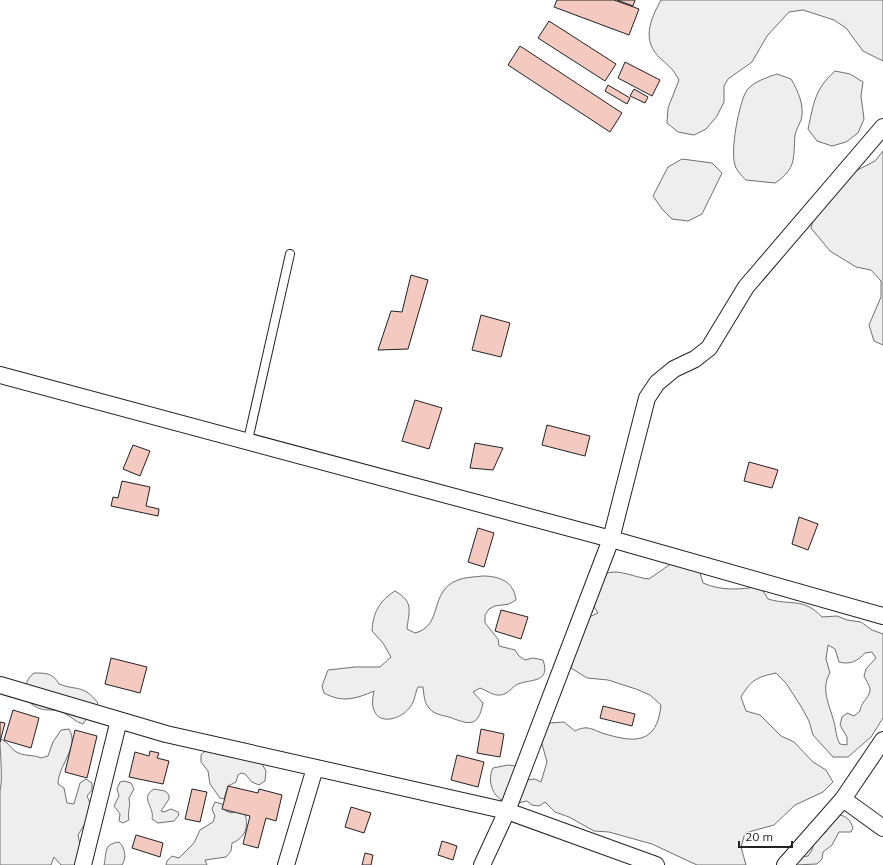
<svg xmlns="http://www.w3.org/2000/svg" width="883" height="865" font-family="Mulish,sans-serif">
  <rect width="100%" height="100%" fill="#fff"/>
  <path fill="#eee" stroke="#6f6f6f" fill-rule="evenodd" d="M661,0H883V61L863,51L846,28L834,20L803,10L789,12L767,36L752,62L728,79L724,86V102L717,116L706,129L694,135L678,132L667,123L668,108L679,80C673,69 671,68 661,59C641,41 650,20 661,0Z
    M835,71L850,74L863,82L861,96L864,119L858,133L846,142L832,146L817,141L808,129C814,103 814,90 835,71Z
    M777,74L791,79C798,91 805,106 801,120C799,125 796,130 795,135C793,159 797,168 775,183L746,180C742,176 736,170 735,165C730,151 739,102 747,90C753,82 768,77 777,74Z
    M883,151V345L874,341L869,325L881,297V281L871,270L856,267L830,251L811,228L815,211L846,176L875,161Z
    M682,159L712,163L722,173L702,214L688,221L672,219L662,209L653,196L668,167Z
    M672,563L699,569L703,583C721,591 741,590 760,586L768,599C791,606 803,597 822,617L837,616L847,620L861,622L872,630L883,634V718L871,737L848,757H833L813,735L809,721L802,708L786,683L776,673C757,677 751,680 741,697L746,711L760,715L781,736L794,742L813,762L826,770L833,782L823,792L795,805L774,825L745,833L741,847L746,865H697L652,844L609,832L594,831L569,817L555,812L545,802L539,806L532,805L527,801C522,802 515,804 510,803C494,801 486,782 493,768L508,765L516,766L527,780L535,779L541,782L547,762L539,733L549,723L564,722L575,731C577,730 581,728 584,728C589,727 597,731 602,733C634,743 657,745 661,705L650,695L636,689L608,680L587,678L571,668L578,644L580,621L598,613L591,602L592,586C596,582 602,575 607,573C620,569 636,578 649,579ZM828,645L835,649L839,662C850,665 858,661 865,653L872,652L876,658L866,669L864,676C866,680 869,685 870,688C871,697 861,701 860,711L854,716L847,713L842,717L840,725L847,737V745L840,744C836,737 836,730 834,722C830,706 820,689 830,673L826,659Z
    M483,576C500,576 514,582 516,600L509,604L495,606L489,609L485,615V623L498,639L499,646L515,650L519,656L525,660L533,658L543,660C551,683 531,679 518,684C512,687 507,695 500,695C493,696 486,690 480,688L473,692L483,703C478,729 468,724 449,717C442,715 435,715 429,708C424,702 424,695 423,687H418C415,693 415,701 410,707C402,719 377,727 373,707C372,702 373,696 374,691C356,699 342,703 324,693L322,686L328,670L355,667H380L391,657L383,643L372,631C373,613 379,601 395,591C414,602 409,610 407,629L415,633C444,626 428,591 458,580C465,577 475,577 483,576Z
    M34,673C46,673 53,673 59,684C77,691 83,684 98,703L83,724C75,722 71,716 64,713C48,706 43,716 26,699C26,688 24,681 34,673Z
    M69,729C80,747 58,765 58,784L64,788L67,803L74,804L80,783L86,779L92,783V790L87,796L93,810L78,835L81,850L77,865H61L54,857L51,865H0V790C3,781 0,752 0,739C9,742 9,747 15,751C23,757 33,754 41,758L48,756L53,742L61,730Z
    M206,750L261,762L266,771L265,781L259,785L252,782L245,774L241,773L238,775L236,782L228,786L224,799L220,798L210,784L208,771L201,762V755Z
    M124,781L131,783L134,789L129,798C131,807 127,812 129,820L123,823L119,821L120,814L114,806L119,796L117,789L120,782Z
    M154,789L165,791L169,795V799L161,811L164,812L171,809L178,812L179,815L174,821L158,823L152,819C155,807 139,798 154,789Z
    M215,802L222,804L226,811L232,813L239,810L245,814C249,827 245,838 232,843L231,851L226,857L205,860L207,865H166L167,861L172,856L179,858L194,843L200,830L213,822L215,816L212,809Z
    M838,815C846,815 851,821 853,828L851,832H839L832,845L823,852L822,859L817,864L795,865L800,857L808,856L812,850L815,839L826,832L830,821Z
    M119,842C125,848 127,857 122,865H104C107,853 103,844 119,842Z"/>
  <path fill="#f3c9c0" stroke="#222" d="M557,0H614L639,9L629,35L554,7Z
    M617,0H635L633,6Z
    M549,21L616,64L605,81L538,38Z
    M520,46L622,113L610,132L508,65Z
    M625,62L660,80L652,96L618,78Z
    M608,85L630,98L627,104L605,91Z
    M634,89L648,97L645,103L630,96Z
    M411,275L428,280L408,349L378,350L391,311L402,312Z
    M481,315L510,323L501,357L472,350Z
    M415,400L442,408L429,449L402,441Z
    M547,425L590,436L585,456L542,445Z
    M475,443L503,448L493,470L470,468Z
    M133,445L150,451L140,476L123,469Z
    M749,462L778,470L772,488L744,481Z
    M122,481L150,487L146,506L159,509L158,516L111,506L113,497L118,498Z
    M799,517L818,524L808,550L792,544Z
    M478,528L494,533L484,567L468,562Z
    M501,610L528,617L521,639L495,631Z
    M111,658L147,667L140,693L105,684Z
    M603,706L635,714L632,726L600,718Z
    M13,710L39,718L31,748L4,740Z
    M0,722L5,723L0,742Z
    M481,729L504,734L500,757L477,753Z
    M75,730L97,736L87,778L65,772Z
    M150,751L159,753L157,758L169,761L163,784L129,777L135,752L149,756Z
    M457,755L484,762L478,787L451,780Z
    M228,786L258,793L259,789L282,795L276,821L266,818L258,848L243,844L250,816L222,809Z
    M192,789L207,792L200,822L185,819Z
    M351,807L371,813L364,833L345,827Z
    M136,835L163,843L160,857L132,848Z
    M442,841L457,846L453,860L438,855Z
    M365,853L373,855L371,865H362Z"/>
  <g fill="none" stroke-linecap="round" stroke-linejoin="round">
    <g stroke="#222" stroke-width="10">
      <path id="lane" d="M248,440L290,254"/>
    </g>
    <g stroke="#222" stroke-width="18">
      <path id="street" d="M0,375L611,539L883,616
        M0,685L166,734L507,811L656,865
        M843,799L883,828
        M83,865L119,720
        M286,865L315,768
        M482,865L507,811L611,539L647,398L657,383L674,369L695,359L709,348L746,287L883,127
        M785,865L843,799L883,740"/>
    </g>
    <use href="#lane" stroke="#fff" stroke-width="8"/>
    <use href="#street" stroke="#fff" stroke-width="16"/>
  </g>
  <path d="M739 841v6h53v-6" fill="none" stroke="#222222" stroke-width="2"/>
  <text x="745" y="841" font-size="12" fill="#222222" stroke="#ffffff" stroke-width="3" paint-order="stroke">20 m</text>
</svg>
